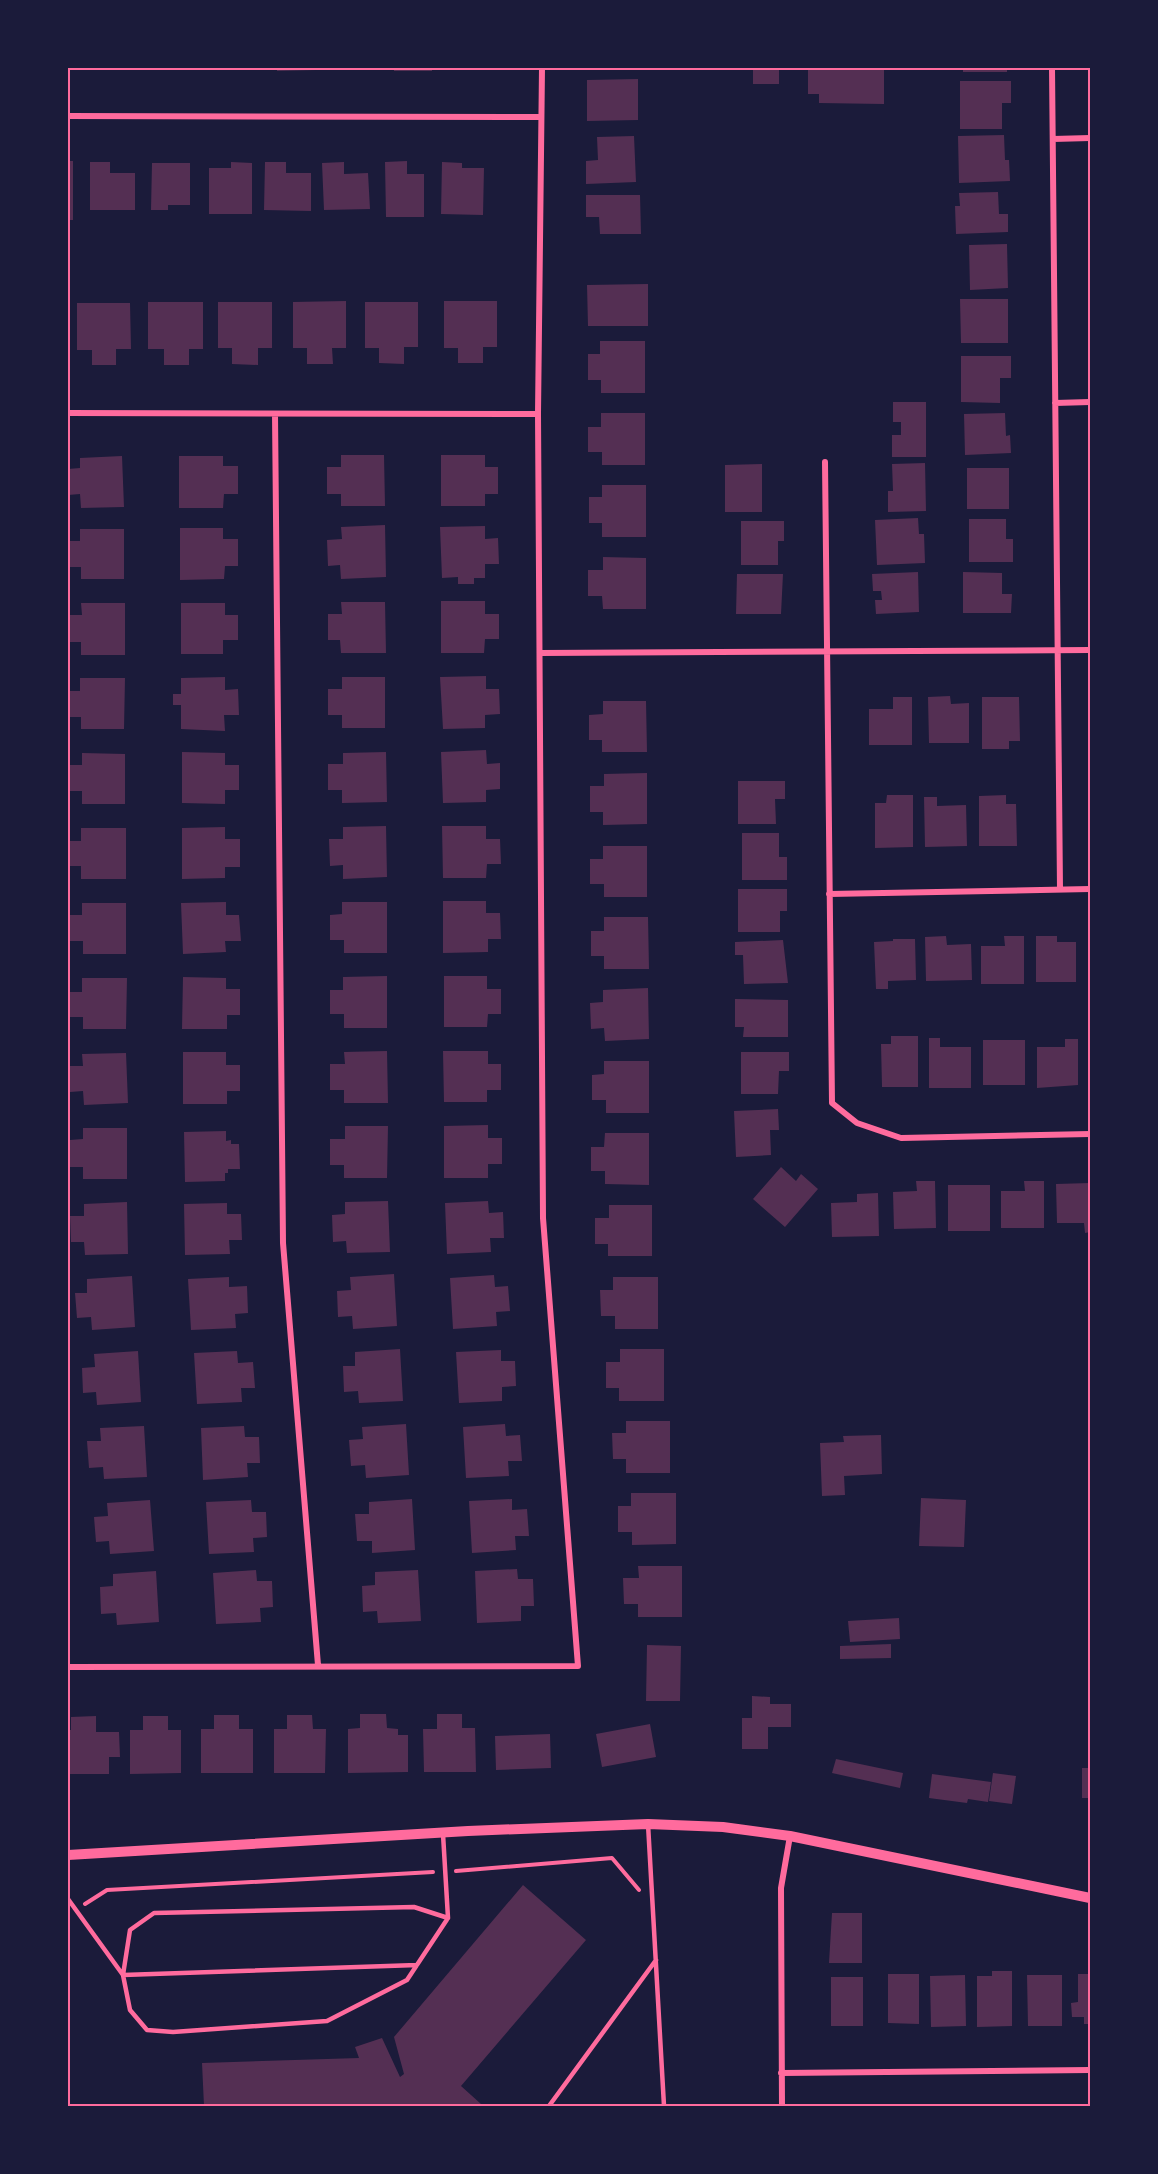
<svg xmlns="http://www.w3.org/2000/svg" width="1158" height="2174" font-family="'DejaVu Sans',sans-serif">
  <rect width="100%" height="100%" fill="#1b1b3a"/>
  <path fill="#542f53" d="M160,68H198V70H160Z
    M218,68H257V70H218Z
    M277,68H316V70L277,71Z
    M394,68H432V71H394Z
    M808,68H884V104L819,103V94H808Z
    M963,68H1007V72H963Z
    M753,69H779V84H753Z
    M638,79V120L587,121V80Z
    M960,81H1011V103H1002V129H960Z
    M1004,135L1005,160H1009L1010,181L959,183L958,136Z
    M634,136L636,182L586,184V161L598,160L597,137Z
    M68,161H73V220H68Z
    M407,161V174H424V217H386L385,162Z
    M90,162H110V173H135V210H90Z
    M231,162L252,163V214H209V168H231Z
    M265,162H286V173H311V211L264,210Z
    M344,162V174L368,173L370,209L324,210L322,163Z
    M442,162L462,163V168H484L483,215L441,214Z
    M152,163H190V205H168V210H151Z
    M998,192L999,214H1008V232L956,234L955,206H960L959,193Z
    M586,195H640L641,234H600L599,217H586Z
    M1007,244L1008,288L970,290L969,245Z
    M648,284V326H588L587,285Z
    M960,299H1008V343H961Z
    M346,301V348H332L333,364H307V348H293V302Z
    M444,301H497V347H483V363H458V348H444Z
    M148,302H203V349H189V365H164V349H148Z
    M218,302H272V348H258V365L232,364V348H218Z
    M365,302H418V347H404V364L379,363V348H365Z
    M77,303H130L131,349H116V365H92V350H77Z
    M600,341H645V393H601V380H588V354H600Z
    M961,356H1011V378H1000V403L961,402Z
    M893,402H926V457H892V435H901V422H893Z
    M601,413H645V465H602V452H588V427H601Z
    M1005,413L1006,436L1010,435L1011,453L965,455L964,414Z
    M341,455H384L385,506H341V494H327V467H341Z
    M441,455H485V467H498V494H485V506H441Z
    M122,456L124,507L81,508L80,494L68,495V469L80,468V458Z
    M179,456H223V466H238V494H224L223,508H179Z
    M925,463L926,511L888,512V491H893L892,464Z
    M762,464V512H725V465Z
    M967,468H1009V509H967Z
    M602,485H646V537H602V523H589V497H602Z
    M918,518L919,534H924L925,563L877,565L875,520Z
    M969,519H1006V539H1013V562H969Z
    M741,521H784V541H778V565H741Z
    M385,525L386,577L341,579L340,565L328,566L327,540L342,539L341,527Z
    M485,526V539L498,538L499,564H485V578H474V584H458V577L442,578L440,527Z
    M180,528H223V539H238V566H225L224,579L180,580Z
    M80,529H124V579H81V567H68V541H80Z
    M603,557L646,558V609H603L602,596H588V570H603Z
    M918,572L919,612L876,614L875,600H882L881,591H873L872,574Z
    M963,572L1002,573V594H1012L1011,613H963Z
    M737,574H783L781,614H736Z
    M441,601H485V614H499V639H485L484,653H441Z
    M341,602H385L386,653H341L340,640H328V614H342Z
    M81,603H125V655H81V642H68V615H82Z
    M181,603H225V615H238V640H223V654H181Z
    M486,676V689H499L500,714L485,715V728L443,729L440,677Z
    M225,677V690L238,689L239,715H224L225,731L181,729V705H173V694H181V678Z
    M342,677H385V728H342V715H328V689H342Z
    M80,678H125L124,729H81V717H68V691H80Z
    M950,696L951,704L969,703V743H929L928,697Z
    M893,697H912V745H869V709H893Z
    M982,697H1019L1020,741H1009V749H982Z
    M603,701H646L647,752H602V740H589V715L603,714Z
    M486,750L487,764L500,763V789L486,790V802L443,803L441,752Z
    M182,752L225,753V765H239V790H225V804L182,803Z
    M386,752L387,802L342,803V790H328V764H343V753Z
    M82,753L125,754V804H82V791H68V765H82Z
    M647,773V824L603,825V812H590V786H604V774Z
    M738,781H785V799H775L776,824H738Z
    M887,795H913V847L875,848V803H886Z
    M1006,795V804H1016L1017,846H979V796Z
    M924,797H937V806L966,805L967,846L925,847Z
    M386,826L387,877L343,879V865L330,866L329,839H343V827Z
    M442,826H486V839H500L501,864H487L486,878H443Z
    M225,827V839H240V867H225V878L182,879V828Z
    M81,828H126V879H81V866H68V841H81Z
    M742,833H779V857H787V880H742Z
    M603,846H647V897H604V884H590V859H603Z
    M738,889H787V911H780V932H738Z
    M443,901H486V913H500L501,939H488V952L443,953Z
    M226,902V915H239L241,941H225L226,952L183,954L181,903Z
    M342,902H387V953H344V940H330V915L342,914Z
    M82,903H126V954H83V941H68V915H82Z
    M604,917H648L649,969H604V956H591V931H604Z
    M946,936L947,945L971,944L972,980L926,981L925,937Z
    M1004,936H1024V984H981V946H1005Z
    M1036,936H1057V942H1076V982H1036Z
    M893,939H915L916,980L888,981V989H876L874,942L893,941Z
    M783,940L788,983L744,984L743,955H735V942Z
    M387,976V1028H344V1014H330V990H343V977Z
    M444,976H487V989H501V1014H488L487,1027H444Z
    M183,977L226,978V989H240V1015H227V1029H182Z
    M82,978H127L126,1029H83V1017H69V992H82Z
    M648,988L649,1039L605,1041L604,1028L591,1029L590,1003L603,1002V990Z
    M735,999L788,1000V1037H743L744,1027H735Z
    M891,1036H918V1087H882L881,1044H891Z
    M929,1038H940V1047H971V1088H929Z
    M1065,1039H1078V1085L1037,1088V1047H1065Z
    M983,1040H1025V1085H983Z
    M387,1051L388,1103H344V1090H330V1064H345L344,1052Z
    M443,1051H488V1064H501V1090H487V1102H444Z
    M183,1052H226V1065H240V1091H227V1104H183Z
    M741,1052H789V1071H779L778,1094H741Z
    M126,1053L128,1103L84,1105L83,1091L70,1092L68,1066H83L82,1054Z
    M604,1061H649V1113H606V1100H592V1075L604,1074Z
    M778,1109L779,1130H770L771,1155L736,1157L734,1111Z
    M488,1125V1138H502V1164H488V1178H444V1126Z
    M345,1126H388L387,1178H344V1165H330V1139H345Z
    M83,1128H127V1179H83V1167H70V1140L83,1139Z
    M226,1131V1141L231,1140V1144H239L240,1169H228V1173H225V1181L185,1182L184,1132Z
    M605,1133H649V1185L605,1184V1171H591V1147H604Z
    M781,1167L796,1181L801,1174L818,1189L785,1227L753,1199Z
    M916,1181H935L936,1228L894,1229L893,1192L917,1191Z
    M1024,1181H1044V1228H1001V1191H1025Z
    M1090,1183V1232L1085,1233L1084,1223H1057L1056,1184Z
    M948,1185H990V1231H948Z
    M878,1193L879,1236L832,1237L831,1203L857,1202V1194Z
    M388,1201L390,1252L347,1253L346,1241L333,1242L332,1215L345,1214V1202Z
    M488,1201L489,1213L503,1212L504,1238H490L491,1252L447,1254L445,1203Z
    M127,1202L128,1254L85,1255L84,1242H71L70,1216H84V1204Z
    M227,1203V1214H241L242,1240H229L230,1254L185,1255L184,1204Z
    M609,1205H652V1256H608V1244H595V1218H609Z
    M394,1274L397,1326L353,1329L352,1316L338,1317L337,1291L351,1290L350,1277Z
    M494,1275L495,1287L508,1286L510,1311L496,1312L497,1326L453,1329L450,1278Z
    M132,1276L135,1327L92,1330L91,1317L77,1318L75,1293H87V1279Z
    M229,1277V1287L247,1286L248,1313L235,1314L236,1328L191,1330L188,1279Z
    M613,1277H658V1329H615V1316H601L600,1290H613Z
    M400,1349L403,1401L359,1403L358,1391L344,1392L343,1366H355V1352Z
    M620,1349H664V1401H619V1388H606V1362H620Z
    M501,1350V1361H515L516,1386L502,1387V1401L459,1403L456,1352Z
    M138,1351L141,1402L97,1405L96,1392L83,1393L82,1368L95,1367L94,1354Z
    M237,1351L238,1363L253,1362L255,1388H241L242,1402L197,1404L194,1353Z
    M626,1421H670V1473H626V1459H613L612,1433H626Z
    M406,1424L409,1475L366,1478L365,1465L351,1466L349,1440L363,1439L362,1427Z
    M505,1424L506,1436L520,1435L522,1461H508L509,1476L466,1478L463,1427Z
    M144,1426L147,1477L104,1479L103,1467L89,1468L87,1441H101L100,1428Z
    M244,1426L245,1437H259L260,1463H247L248,1477L203,1480L201,1428Z
    M881,1435L882,1474L844,1476L845,1495L822,1496L820,1443L844,1442L843,1436Z
    M631,1493H676V1544L632,1545V1532H618V1506H631Z
    M921,1498L966,1500L964,1547L919,1546Z
    M412,1499L415,1550L372,1553V1541H357L355,1514H369V1502Z
    M512,1499V1510L527,1509L529,1536H515L516,1550L472,1553L469,1501Z
    M150,1500L154,1551L110,1554L109,1541L96,1542L94,1517L108,1516L107,1503Z
    M251,1500L252,1512H266L267,1537L253,1538L254,1552L209,1554L206,1502Z
    M638,1566H682V1617H638V1604H624L623,1578H639Z
    M517,1569L518,1579H533L534,1606H521V1621L477,1623L475,1571Z
    M256,1570L257,1581H272L273,1607L260,1608L261,1622L216,1624L213,1573Z
    M418,1570L421,1621L378,1623L377,1611L363,1612L362,1586L375,1585V1572Z
    M156,1571L159,1622L117,1625L116,1613L101,1614L100,1587L113,1586V1574Z
    M899,1618L900,1639L850,1642L848,1621Z
    M891,1644V1658L840,1659V1646Z
    M647,1645L681,1646L680,1701H646Z
    M752,1696L770,1697V1704H791V1727H768V1749H742V1718H752Z
    M360,1714H386L387,1728L398,1729V1735H408V1772L348,1773V1729L360,1728Z
    M437,1714H462V1728H475L476,1772H424L423,1729H437Z
    M214,1715H239V1729H253V1773H201V1729H214Z
    M287,1715H312L313,1729H326L325,1773H274V1729H287Z
    M96,1716V1732H119L120,1757H109V1774H68V1730H71V1717Z
    M143,1716H168V1730H181V1773L130,1774V1730H143Z
    M650,1724L656,1757L602,1767L596,1734Z
    M550,1734L551,1768L496,1770L495,1736Z
    M836,1759L903,1773L900,1788L832,1773Z
    M1082,1768H1090V1798H1082Z
    M993,1773L1016,1776L1012,1804L989,1801Z
    M932,1774L991,1782L988,1802L968,1799L967,1803L929,1798Z
    M523,1885L586,1940L461,2086L481,2104L491,2106H204L202,2063L359,2058L355,2047L382,2038L400,2077L404,2074L394,2037Z
    M832,1913H862V1963H829Z
    M992,1971H1012V2026L977,2027V1976H992Z
    M888,1974H919V2024L888,2023Z
    M1078,1974H1090V2024H1084V2017H1072L1071,2003L1078,2002Z
    M965,1975L966,2026L931,2027L930,1976Z
    M1027,1975H1062V2026H1028Z
    M831,1977H863V2026H831Z"/>
  <g fill="none" stroke-linecap="round" stroke-linejoin="round">
    <path stroke="#ff6b9d" stroke-width="4" d="M456,1871L612,1858L639,1890
      M85,1904L107,1890L433,1872"/>
    <path stroke="#ff6b9d" stroke-width="4.5" d="M648,1824L664,2106
      M68,1899L123,1975L130,2010L147,2030L173,2032L327,2021L407,1980L448,1918L443,1834
      M417,1965L123,1975L130,1930L154,1913L414,1907L448,1918
      M549,2106L656,1960"/>
    <path stroke="#ff6b9d" stroke-width="6" d="M1052,68L1060,889
      M68,116L541,117
      M1053,139L1090,138
      M1055,403L1090,402
      M68,413L538,414
      M275,414L283,1243L318,1665
      M825,462L832,1103L857,1123L901,1138L1090,1134
      M540,653L1090,650
      M829,894L1090,889
      M68,1667L578,1666L543,1218L538,414L542,68
      M781,2073L1090,2070
      M782,2106L781,1888L790,1836"/>
    <path stroke="#ff6b9d" stroke-width="10" d="M68,1855L468,1831L648,1824L723,1827L790,1836L1090,1898"/>
  </g>
  <rect width="1158" height="2174" fill="none" stroke="#1b1b3a" stroke-width="138"/>
  <rect x="69" y="69" width="1020" height="2036" fill="none" stroke="#ff6b9d" stroke-width="2"/>
</svg>
